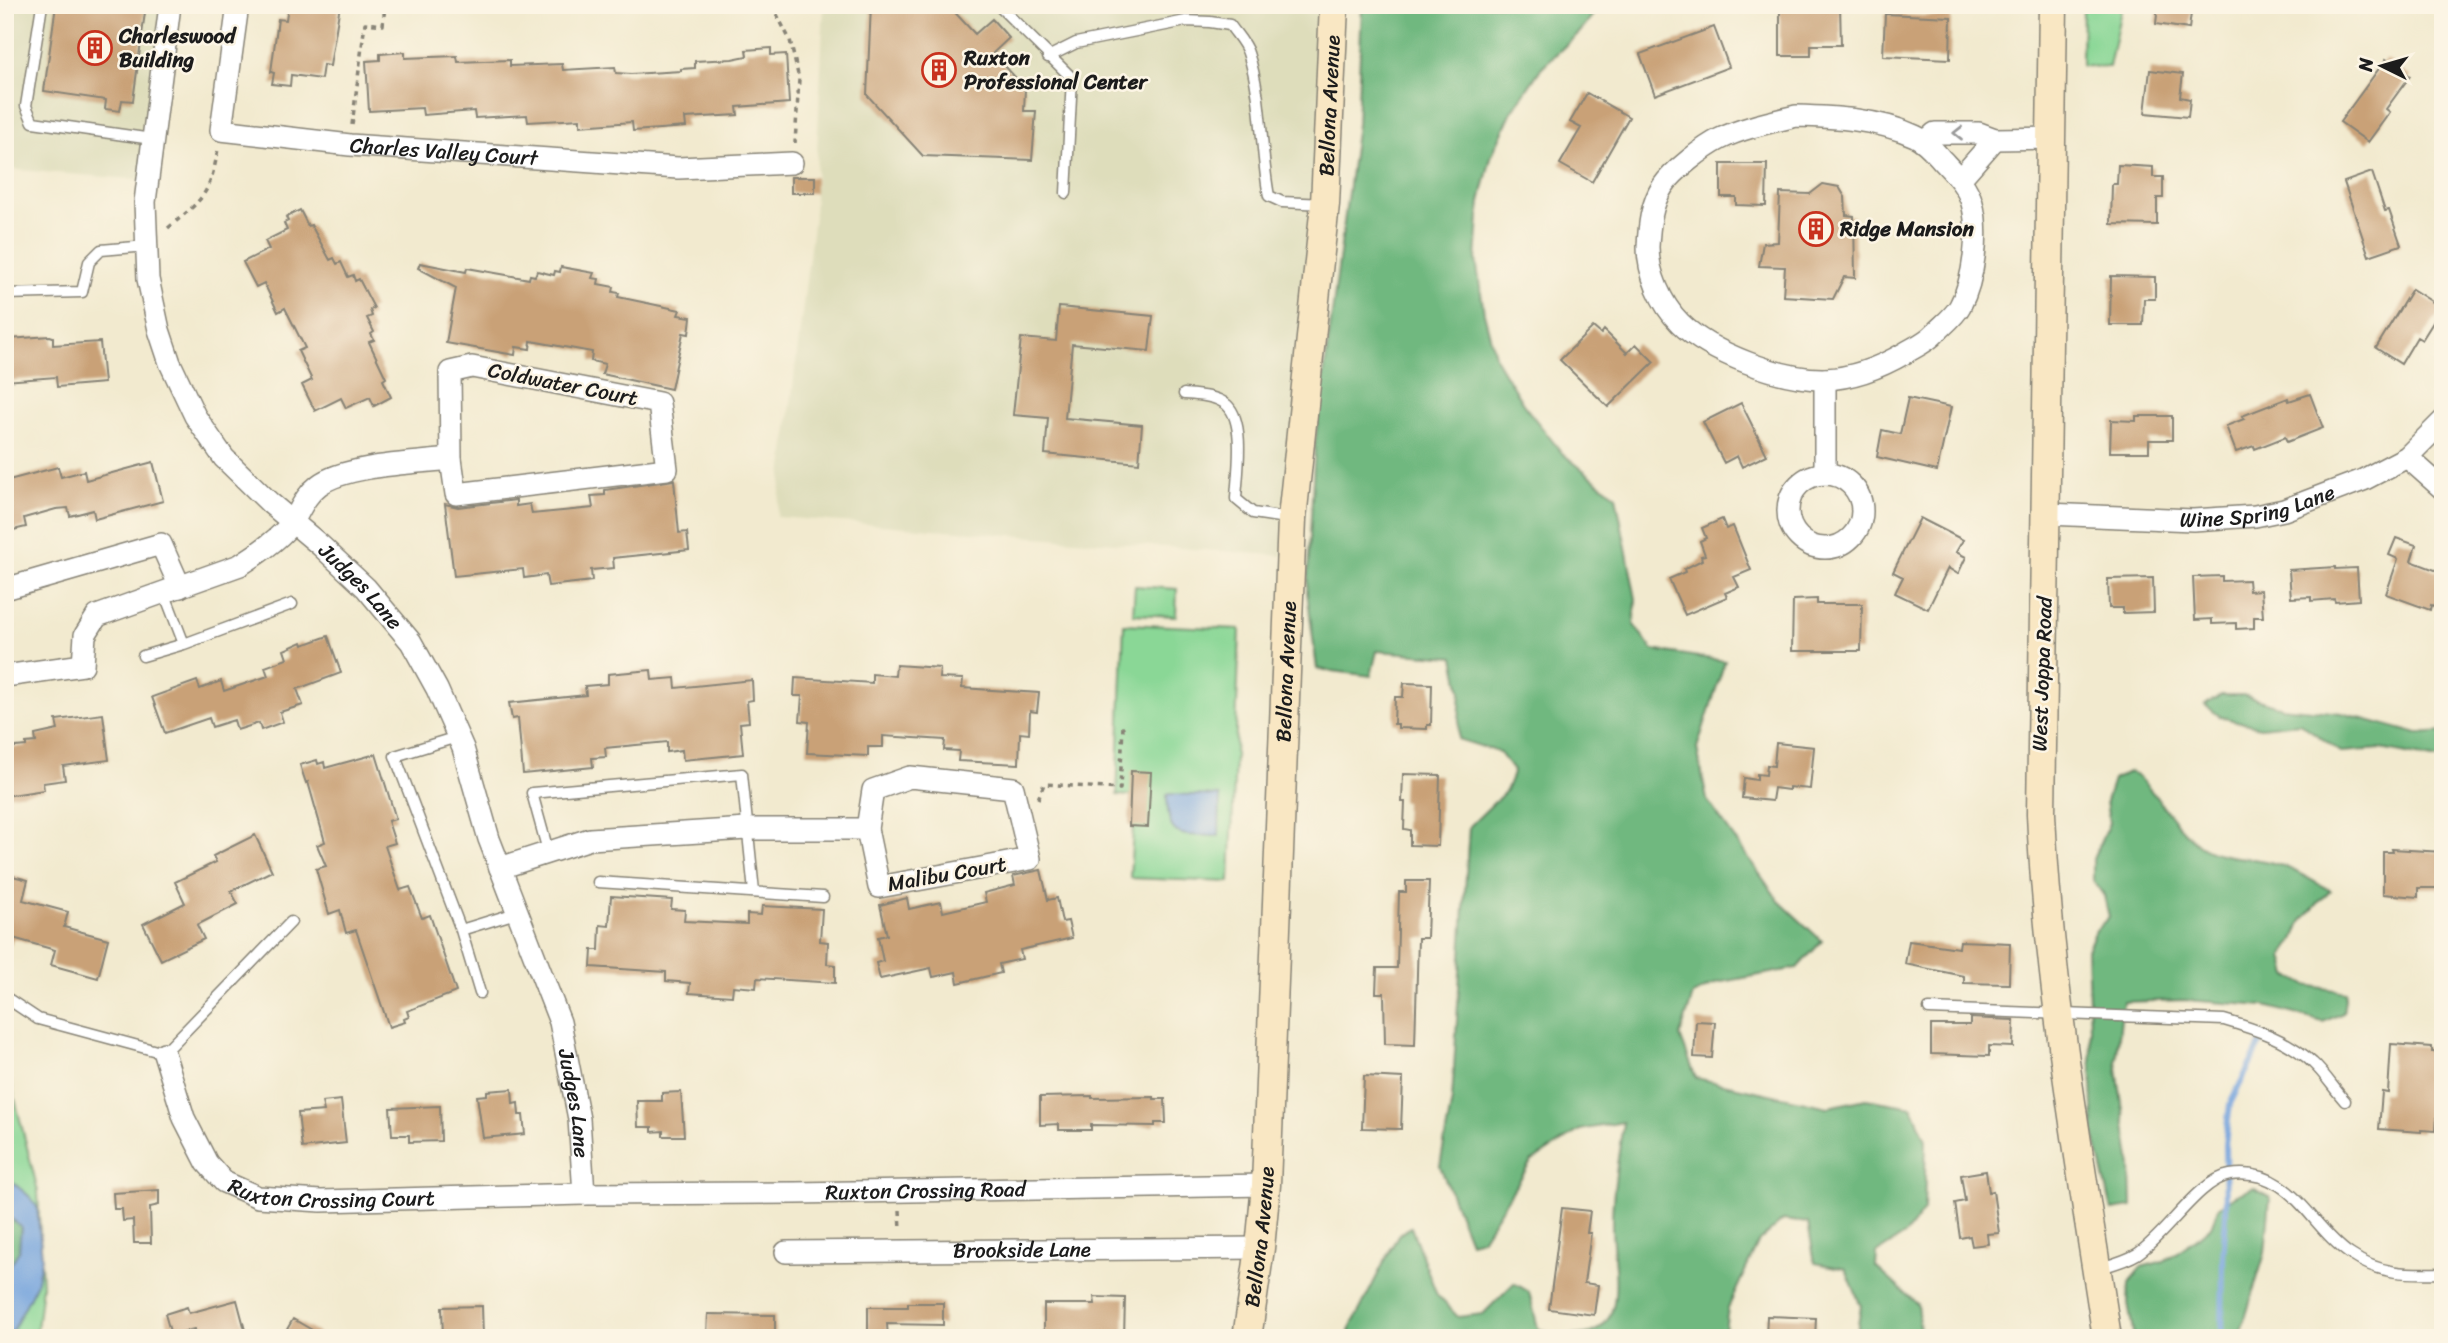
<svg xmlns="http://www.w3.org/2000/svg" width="2448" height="1343" font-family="Sriracha,sans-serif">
  <rect width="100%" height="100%" fill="#fcf5e5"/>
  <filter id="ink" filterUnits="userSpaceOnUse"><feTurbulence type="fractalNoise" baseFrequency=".0143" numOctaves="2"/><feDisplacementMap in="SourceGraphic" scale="14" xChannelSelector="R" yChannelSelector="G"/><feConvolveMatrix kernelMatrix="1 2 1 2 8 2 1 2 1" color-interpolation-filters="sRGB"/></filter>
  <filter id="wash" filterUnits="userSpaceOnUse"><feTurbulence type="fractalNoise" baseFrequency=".00686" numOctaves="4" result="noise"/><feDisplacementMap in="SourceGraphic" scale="28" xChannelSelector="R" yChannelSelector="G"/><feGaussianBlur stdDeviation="1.57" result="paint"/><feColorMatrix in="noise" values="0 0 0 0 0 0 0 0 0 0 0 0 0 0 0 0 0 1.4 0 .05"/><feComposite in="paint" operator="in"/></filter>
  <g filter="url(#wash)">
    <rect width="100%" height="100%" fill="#f2eacf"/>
    <path fill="#deddbb" d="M12,5H169L145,180L5,169V23Z
      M824,5H1331L1285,556L777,517L814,216Z"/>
    <path fill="#8ad796" stroke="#537a59" stroke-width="2" d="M2083,5H2122L2109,67L2082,66Z
      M1135,586L1177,589L1176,616L1133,614Z
      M1124,624L1240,629L1230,882L1130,878L1135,796L1117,795Z
      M5,1060L38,1191L42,1286L36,1338H5Z"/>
    <path fill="#6fb87f" stroke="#466a4e" stroke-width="2" d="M1362,5H1600L1580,32L1542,67L1511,113L1491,157L1480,202L1476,260L1484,313L1496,359L1523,404L1563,454L1616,496L1636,599L1634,625L1653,650L1725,661L1697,748L1707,800L1779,901L1822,941L1797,968L1717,983L1693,995L1680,1036L1696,1078L1828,1107L1866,1099L1912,1107L1926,1140L1924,1210L1906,1234L1877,1253L1876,1267L1917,1304L1921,1338H1856L1861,1306L1846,1269L1815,1263L1808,1223L1783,1220L1759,1241L1728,1308L1724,1338H1352L1349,1331L1398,1235L1411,1227L1437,1295L1458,1317L1483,1314L1514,1283L1529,1292L1538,1328C1554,1337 1560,1336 1578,1335C1633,1333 1611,1258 1612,1223C1612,1190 1619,1155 1623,1122L1580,1130L1531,1162L1482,1239L1470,1242L1440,1166L1452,1100L1469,827L1506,791L1514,771L1499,752L1458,739L1461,691L1454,657L1377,651L1371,676L1317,669L1307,592L1315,443L1357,124Z
      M2221,695H2243L2281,707L2342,713L2418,734L2443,732V761L2381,749L2341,752L2300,723L2260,727L2221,717L2205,705Z
      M2130,771C2158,791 2171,824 2199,845C2222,860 2252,856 2277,864C2295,869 2313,882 2330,890L2301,922L2294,940L2283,956L2288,975L2306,985L2346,992L2343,1013L2323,1022L2265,1006L2185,1000L2123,1002L2116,1062L2131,1166L2132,1207L2112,1210L2094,1134L2087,950L2096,930L2109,917L2104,896L2093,880V859L2109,823L2106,801L2113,780Z
      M2253,1188L2270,1197L2265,1253L2240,1335L2242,1338H2134L2128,1303L2129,1283L2141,1267L2164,1261L2196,1239L2211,1226L2218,1208L2234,1196Z
      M5,1213L21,1226L19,1251L5,1274Z"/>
    <path fill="#73a3dd" stroke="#48607c" stroke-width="2" d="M1167,794L1220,796L1219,836C1177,834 1168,842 1167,794Z
      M5,1176L29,1196L37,1207L42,1257L36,1285L9,1338H5V1274L19,1251L21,1227L5,1213Z"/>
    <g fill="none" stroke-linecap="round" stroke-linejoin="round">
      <path stroke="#73a3dd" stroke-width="6" d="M2222,1338L2223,1258L2226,1214L2225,1144L2230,1104L2261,1043"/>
    </g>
    <g id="blocks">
      <path fill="#c9a177" d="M56,5H146L133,101L122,100L120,111L105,109L106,100L44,91Z
        M288,5H340L330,66L323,65L321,79L291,75L290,86L272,84L274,73L271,72L278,19L286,20Z
        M871,5H948L975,34L992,19L1009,38L993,53L1025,88L1024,111H1036L1032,160L923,156L867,95Z
        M1780,5H1840L1841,45H1811V56H1780Z
        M2158,5H2192L2189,29L2156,24Z
        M1885,14L1951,17L1950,59L1883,56Z
        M1714,27L1729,67L1655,95L1640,54Z
        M771,48V55L786,54L789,103L737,107L738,115L685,118L686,127L633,131L632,122L580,126V119L528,122L527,115L475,118L474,111L423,115L422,108L369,111L366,61L380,60V54L405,52V58L457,56L458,62L510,60V66L562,64L563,70L615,67L616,73L631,74L681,71V69L695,68V61L732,59L747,56L746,50Z
        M2386,59L2410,76L2386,109L2390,112L2368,142L2340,122Z
        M2150,70L2183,74L2180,97L2190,99L2188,117L2145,113Z
        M1587,93L1629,117L1592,182L1560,164L1581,128L1570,122Z
        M1721,164H1767L1766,206L1736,205V197H1721Z
        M2118,165L2153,167V177H2163V198H2157V225L2111,224L2112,184H2117Z
        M2372,172L2385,211L2389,210L2401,245L2369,256L2344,182Z
        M791,177H815V193H791Z
        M1823,184L1839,187L1845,197L1846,215L1854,216L1855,278L1844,277L1833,299L1783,296L1785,267L1759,266L1763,243L1778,242L1780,193L1810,194Z
        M300,210L308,226L311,225L330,260L334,258L337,264L341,262L348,277L353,275L355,281L359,279L374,308L370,310L372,316L367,318L374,332L371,334L374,340L369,342L386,378L383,380L391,397L374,406L370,397L346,408L341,398L315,411L302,385L312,380L298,351L305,348L285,308L278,312L264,283L256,287L243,262L269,249L265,241L287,230L284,223L288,221L286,217Z
        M420,263L466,272L467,268L529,279L530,275L535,276L537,271L554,275L555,271L560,272L561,267L594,273L592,278L599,279L598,284L614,287L613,292L619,293L618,297L680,310L678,315L691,317L689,334L683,333L671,389L602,374L605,364L591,361L592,352L531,341L530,349L516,347L515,355L446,343L456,288L418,268Z
        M2111,276L2155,277V299H2144L2143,325H2110Z
        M2412,289L2442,308L2422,340L2417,337L2401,364L2376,348Z
        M1059,307L1153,316L1149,351L1072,344L1065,418L1142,425L1139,463L1045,454L1048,418L1013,415L1021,338L1056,341Z
        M1593,327L1601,334L1604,330L1627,353L1636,344L1654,362L1608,407L1560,360Z
        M50,336L53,337V345L100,342L104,383L57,387L56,377L5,381V341L9,339Z
        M2310,394L2323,428L2287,442L2285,437L2255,449L2254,446L2236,452L2226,426L2244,419L2242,416L2288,398L2289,401Z
        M1908,398L1951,407L1937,471L1877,457L1882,430L1900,434Z
        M1741,403L1767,455L1742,467L1737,456L1724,463L1703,422Z
        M2136,416H2172V440H2149V452H2110L2111,420L2136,421Z
        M153,462L163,501L95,519L93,510L70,516L68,508L56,509L24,518L26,527L5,532V481L58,467L61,477L84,471L86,480Z
        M674,480L679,533L687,532L689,550L613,558L614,568L591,570L592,581L548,586L546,575L524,578L523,569L454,576L445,504L458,507L516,500V506L530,504L532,514L593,508L591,496L605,495V490Z
        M1920,518L1963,540L1956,552L1966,557L1958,574L1948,568L1928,609L1895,593L1903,577L1893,572Z
        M1722,519L1726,529L1733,526L1751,570L1734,577L1739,587L1725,593L1727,597L1685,615L1669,579L1685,572L1684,569L1702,560L1701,556L1705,555L1700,541L1706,538L1702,528Z
        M2396,538L2416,545L2411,561L2443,573V609L2431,605L2430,610L2386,594L2398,559L2389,555Z
        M2335,567V569L2357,568L2359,600L2335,602L2334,599L2311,601V597L2291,598L2289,570Z
        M2222,576V581L2248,580L2249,591L2261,590L2263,617H2254V628L2236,629V623L2212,624V619L2195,620L2193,577Z
        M2153,578L2154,612L2123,613V608H2109L2108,579Z
        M1817,599V604H1862L1861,651H1792L1793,600Z
        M328,636L341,673L297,689L303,705L280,712L283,722L261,730L259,723L237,730L234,720L212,727L209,718L165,733L152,697L197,681L200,689L221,681L224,691L268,676L265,667L287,659L284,650L302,642L303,645Z
        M896,665L940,668L939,678L963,679L962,688L1039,693L1037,712L1030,711L1029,734L1020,733L1019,764L958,761L959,751L944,750L945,740L883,736V747H868V756L807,753L809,722L800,721L802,696H794L795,678L872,683V674L895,676Z
        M651,670L652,680L675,678L676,688L752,680L753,700L747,701L749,722L740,723L743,754L683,760L682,750L667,752V742L605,748L606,757L592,758L593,767L523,774L518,718L512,719L509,703L586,695L585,686L608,684V674Z
        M1404,683L1432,684L1431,725H1427V729L1398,728V724H1394L1395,697H1403Z
        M103,714L109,760L63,766L65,780L43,783L44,790L5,796V748L26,746V743L36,742L35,735L58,730L56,720Z
        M1776,743L1814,747L1810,789L1789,787V790L1774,788L1772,801L1742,798L1744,778L1757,780V774L1766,775L1767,765L1774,766Z
        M376,754L396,819L388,821L395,843L385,846L400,890L410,887L422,918L430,915L456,992L407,1011L409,1017L404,1019L405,1022L389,1027L356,930L346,933L340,910L329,914L316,869L326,866L317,845L325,842L308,782L306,783L300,765L317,760L318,764L324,762L325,768Z
        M1131,771L1151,772L1148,827L1129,826Z
        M1403,774L1440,775L1438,846L1410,845V830L1404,829L1405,802H1402Z
        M255,835L272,871L231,891L238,904L197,925L204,939L161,960L143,924L185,903L175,882L216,862L213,856Z
        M2392,849L2443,852V888H2418V897L2383,894V852H2393Z
        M1041,870L1048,900L1057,898L1062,922L1068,921L1072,938L1020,950L1022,959L999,964L1001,973L958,983L956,972L933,977L931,968L880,979L876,963L883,961L878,937L887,935L880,905L907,898L909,909L941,902L943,912L986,902L984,893L1015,885L1013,876Z
        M5,874L28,880L23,900L68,912L64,927L108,939L98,978L51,965L55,950L13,938L11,945L5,944Z
        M1406,881H1429L1427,938H1418L1415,1045L1385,1044L1384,993H1376L1377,968H1397L1399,892H1406Z
        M611,896L672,900L671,909L685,910L684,921L747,924V914L761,915L762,906L822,909L820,941L828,942L827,964L835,965V983L757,978L756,988L733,986L732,996L689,993L690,983L666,981V972L591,967L592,950H599L600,925L609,926Z
        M1909,941L1959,948L1960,941L2010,943L2009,984L1964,983V976L1905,964Z
        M1970,1018L2014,1020L2013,1047L1989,1046V1056L1931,1054V1025H1970Z
        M1696,1021L1715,1022L1712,1058L1694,1057Z
        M2391,1044L2432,1047V1052H2443V1102H2438L2436,1131L2421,1130V1132L2379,1129L2382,1092L2388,1093Z
        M1364,1076L1403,1078L1401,1129L1362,1128Z
        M512,1089L513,1104L518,1103L519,1115H523L525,1134L483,1138L477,1096L487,1095V1091Z
        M681,1092L684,1136H663V1131L652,1132V1127H638L637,1101H662V1093Z
        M1092,1096V1098L1154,1097V1099H1165L1166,1123H1155V1126L1091,1125V1130H1059V1124L1040,1125V1097Z
        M341,1100L346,1143L302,1148L298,1113L324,1111L322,1102Z
        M440,1106L441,1141L409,1142V1135H392L390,1108Z
        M1986,1171L1989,1192L1993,1191L1999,1233L1987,1234L1988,1244L1972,1246L1970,1236L1960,1238L1955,1203L1965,1201L1961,1175Z
        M159,1190V1205L150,1207L151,1243H134L133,1220L123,1221L122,1209H114L113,1193Z
        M1562,1208L1590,1211L1587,1233H1591L1584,1283L1598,1285L1594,1315L1549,1309Z
        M1094,1297L1125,1298L1124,1338H1044V1304H1095Z
        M237,1300L245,1330L216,1338H196L194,1329L171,1335L165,1314L187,1307L189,1313Z
        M908,1303H943V1325L887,1324L888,1338H868V1307H908Z
        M482,1306L483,1338H443L442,1307Z
        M708,1314L775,1315V1338H710V1335H707Z
        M1767,1316L1816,1318L1815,1338H1766Z
        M293,1319L326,1338H282Z"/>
    </g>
  </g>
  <g filter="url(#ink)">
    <use href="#blocks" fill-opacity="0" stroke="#878376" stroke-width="2"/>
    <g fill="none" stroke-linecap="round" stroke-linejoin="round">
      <g stroke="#878376" stroke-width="13">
        <path id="lane" d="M42,5L26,106L33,122L152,139
          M998,5L1072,78L1066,193
          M1048,57L1076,43L1186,21L1210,22L1230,25C1236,34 1245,43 1248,53C1263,98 1260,149 1269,196L1282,202L1325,204
          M5,294L82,292L89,262L101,250L147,246
          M1184,394C1198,395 1217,396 1227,405C1246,423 1237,475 1236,499L1253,513L1292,519
          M164,592L184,644
          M143,656L184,644L292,604
          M457,737L395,756L461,930L480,993
          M548,851L532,793L742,774L754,892
          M598,882L823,897
          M461,930L516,913
          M5,997L38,1019L164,1053L291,922
          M1929,1009L2224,1020C2255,1029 2289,1040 2313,1063C2325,1074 2334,1089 2345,1101
          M2097,1269C2110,1265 2126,1261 2137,1254C2165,1236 2200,1179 2230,1175C2291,1166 2309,1226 2350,1254C2380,1275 2408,1274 2443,1273"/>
      </g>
      <g stroke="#878376" stroke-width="24">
        <g id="street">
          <path id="s1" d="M170,5L145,202L148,279L159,330L170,363L195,416L224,458L270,503L320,545L366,588L411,642L437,689L463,748L489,839L560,1022L579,1119L584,1194"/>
          <path id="s2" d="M238,5L221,130L350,145L678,168L792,163"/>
          <path d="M1796,116C1835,117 1878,119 1915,136C1926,141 1934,151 1942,160C1954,173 1967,185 1972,203C1980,232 1974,280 1960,306C1955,316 1943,325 1935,333C1927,342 1915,347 1905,353C1881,367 1853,378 1825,379C1782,380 1710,353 1680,323C1661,304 1648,273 1648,247C1649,226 1651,204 1663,186C1673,171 1704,147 1720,139C1742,128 1771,122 1796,116Z"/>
          <path d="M1925,142L1935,133H1979L1995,139L2051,138"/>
          <path d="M1960,179L1995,139"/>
          <path d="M472,367L659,403L667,469L456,494L451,459L450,372Z"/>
          <path d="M2407,457L2443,489"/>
          <path d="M1825,474V379"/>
          <circle cx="1825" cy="511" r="37"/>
          <path id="s3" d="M2047,514L2193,520L2255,516L2284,510L2363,480L2407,457L2443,421"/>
          <path d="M5,589L161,544L180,587"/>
          <path d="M5,676L83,665L85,635L97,616L240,565C256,555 283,536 294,520C302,506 306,495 319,485C345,465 417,463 451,459"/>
          <path d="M910,777L1013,788L1030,859L879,887L867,829L873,790Z"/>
          <path d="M500,868L590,839L747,829H867"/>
          <path id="s4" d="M164,1053L184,1118L207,1163L224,1182L258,1197L321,1201L584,1194L796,1193L1266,1185"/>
          <path id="s5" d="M786,1252L1260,1248"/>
        </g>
      </g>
      <g stroke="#878376" stroke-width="31">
        <g id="secondary">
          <path d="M2053,5L2041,814C2049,990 2081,1164 2107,1338"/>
          <path id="s6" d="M1247,1338L1260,1248L1266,1185L1292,519L1325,204L1334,5"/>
        </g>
      </g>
      <path stroke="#878376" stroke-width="3.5" stroke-dasharray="5 5" stroke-linecap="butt" d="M772,5L790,40L799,79L795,143
        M352,125L365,23L383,25L385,5
        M168,228C203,199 210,195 218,149
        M1038,799L1044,784L1120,789L1123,726
        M900,1210L901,1230"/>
      <use href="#lane" stroke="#fff" stroke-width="10"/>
      <use href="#street" stroke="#fff" stroke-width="21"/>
      <use href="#secondary" stroke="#f9e7c3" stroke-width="28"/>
    </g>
    <defs><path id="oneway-chevron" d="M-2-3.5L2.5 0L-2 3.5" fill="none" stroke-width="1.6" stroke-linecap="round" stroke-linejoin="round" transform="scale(1.75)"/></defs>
    <use stroke="#999" href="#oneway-chevron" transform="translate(1958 133) rotate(-180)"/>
  </g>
  <defs>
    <g id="building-ring" transform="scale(1.75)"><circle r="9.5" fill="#fcf5e5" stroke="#c8321e" stroke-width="1.5"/><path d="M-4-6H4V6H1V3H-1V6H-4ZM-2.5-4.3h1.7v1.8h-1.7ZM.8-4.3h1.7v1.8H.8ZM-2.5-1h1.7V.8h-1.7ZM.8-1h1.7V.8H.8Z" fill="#c8321e"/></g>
  </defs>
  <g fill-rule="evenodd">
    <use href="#building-ring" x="95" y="48"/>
    <use href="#building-ring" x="939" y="70"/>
    <use href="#building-ring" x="1816" y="229"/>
  </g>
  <g text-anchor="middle" stroke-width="5" stroke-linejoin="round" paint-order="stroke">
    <g font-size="21" font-weight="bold" fill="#1c1c1c" stroke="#fcf5e5" text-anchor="start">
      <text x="119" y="43">Charleswood<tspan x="119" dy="24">Building</tspan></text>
      <text x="964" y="65">Ruxton<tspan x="964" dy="24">Professional Center</tspan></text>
      <text x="1840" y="236">Ridge Mansion</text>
    </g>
    <g font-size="21" fill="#1c1c1c" stroke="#fcf5e5">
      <text dy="7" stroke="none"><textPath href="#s6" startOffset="1236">Bellona Avenue</textPath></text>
      <text dy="7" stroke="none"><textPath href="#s2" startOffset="350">Charles Valley Court</textPath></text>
      <text transform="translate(563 384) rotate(11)" y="7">Coldwater Court</text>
      <text dy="7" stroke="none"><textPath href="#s3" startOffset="212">Wine Spring Lane</textPath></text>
      <text dy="7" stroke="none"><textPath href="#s1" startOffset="660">Judges Lane</textPath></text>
      <text dy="7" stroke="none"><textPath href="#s6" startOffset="668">Bellona Avenue</textPath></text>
      <text transform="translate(2042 674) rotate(-88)" y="7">West Joppa Road</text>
      <text transform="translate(947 874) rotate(-10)" y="7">Malibu Court</text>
      <text dy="7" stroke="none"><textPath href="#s1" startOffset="1227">Judges Lane</textPath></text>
      <text dy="7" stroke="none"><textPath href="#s4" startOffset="254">Ruxton Crossing Court</textPath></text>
      <text dy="7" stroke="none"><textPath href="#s4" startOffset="849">Ruxton Crossing Road</textPath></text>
      <text dy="7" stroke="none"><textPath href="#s6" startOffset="102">Bellona Avenue</textPath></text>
      <text dy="7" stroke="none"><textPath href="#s5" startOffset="236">Brookside Lane</textPath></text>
    </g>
  </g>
  <rect width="2448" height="1343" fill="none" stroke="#fcf5e5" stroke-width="28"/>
  <g transform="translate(2382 66) rotate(275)" stroke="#fcf5e5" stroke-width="5" paint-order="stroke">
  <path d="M0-5L12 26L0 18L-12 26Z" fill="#1c1c1c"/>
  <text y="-10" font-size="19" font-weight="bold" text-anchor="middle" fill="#1c1c1c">N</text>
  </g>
</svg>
